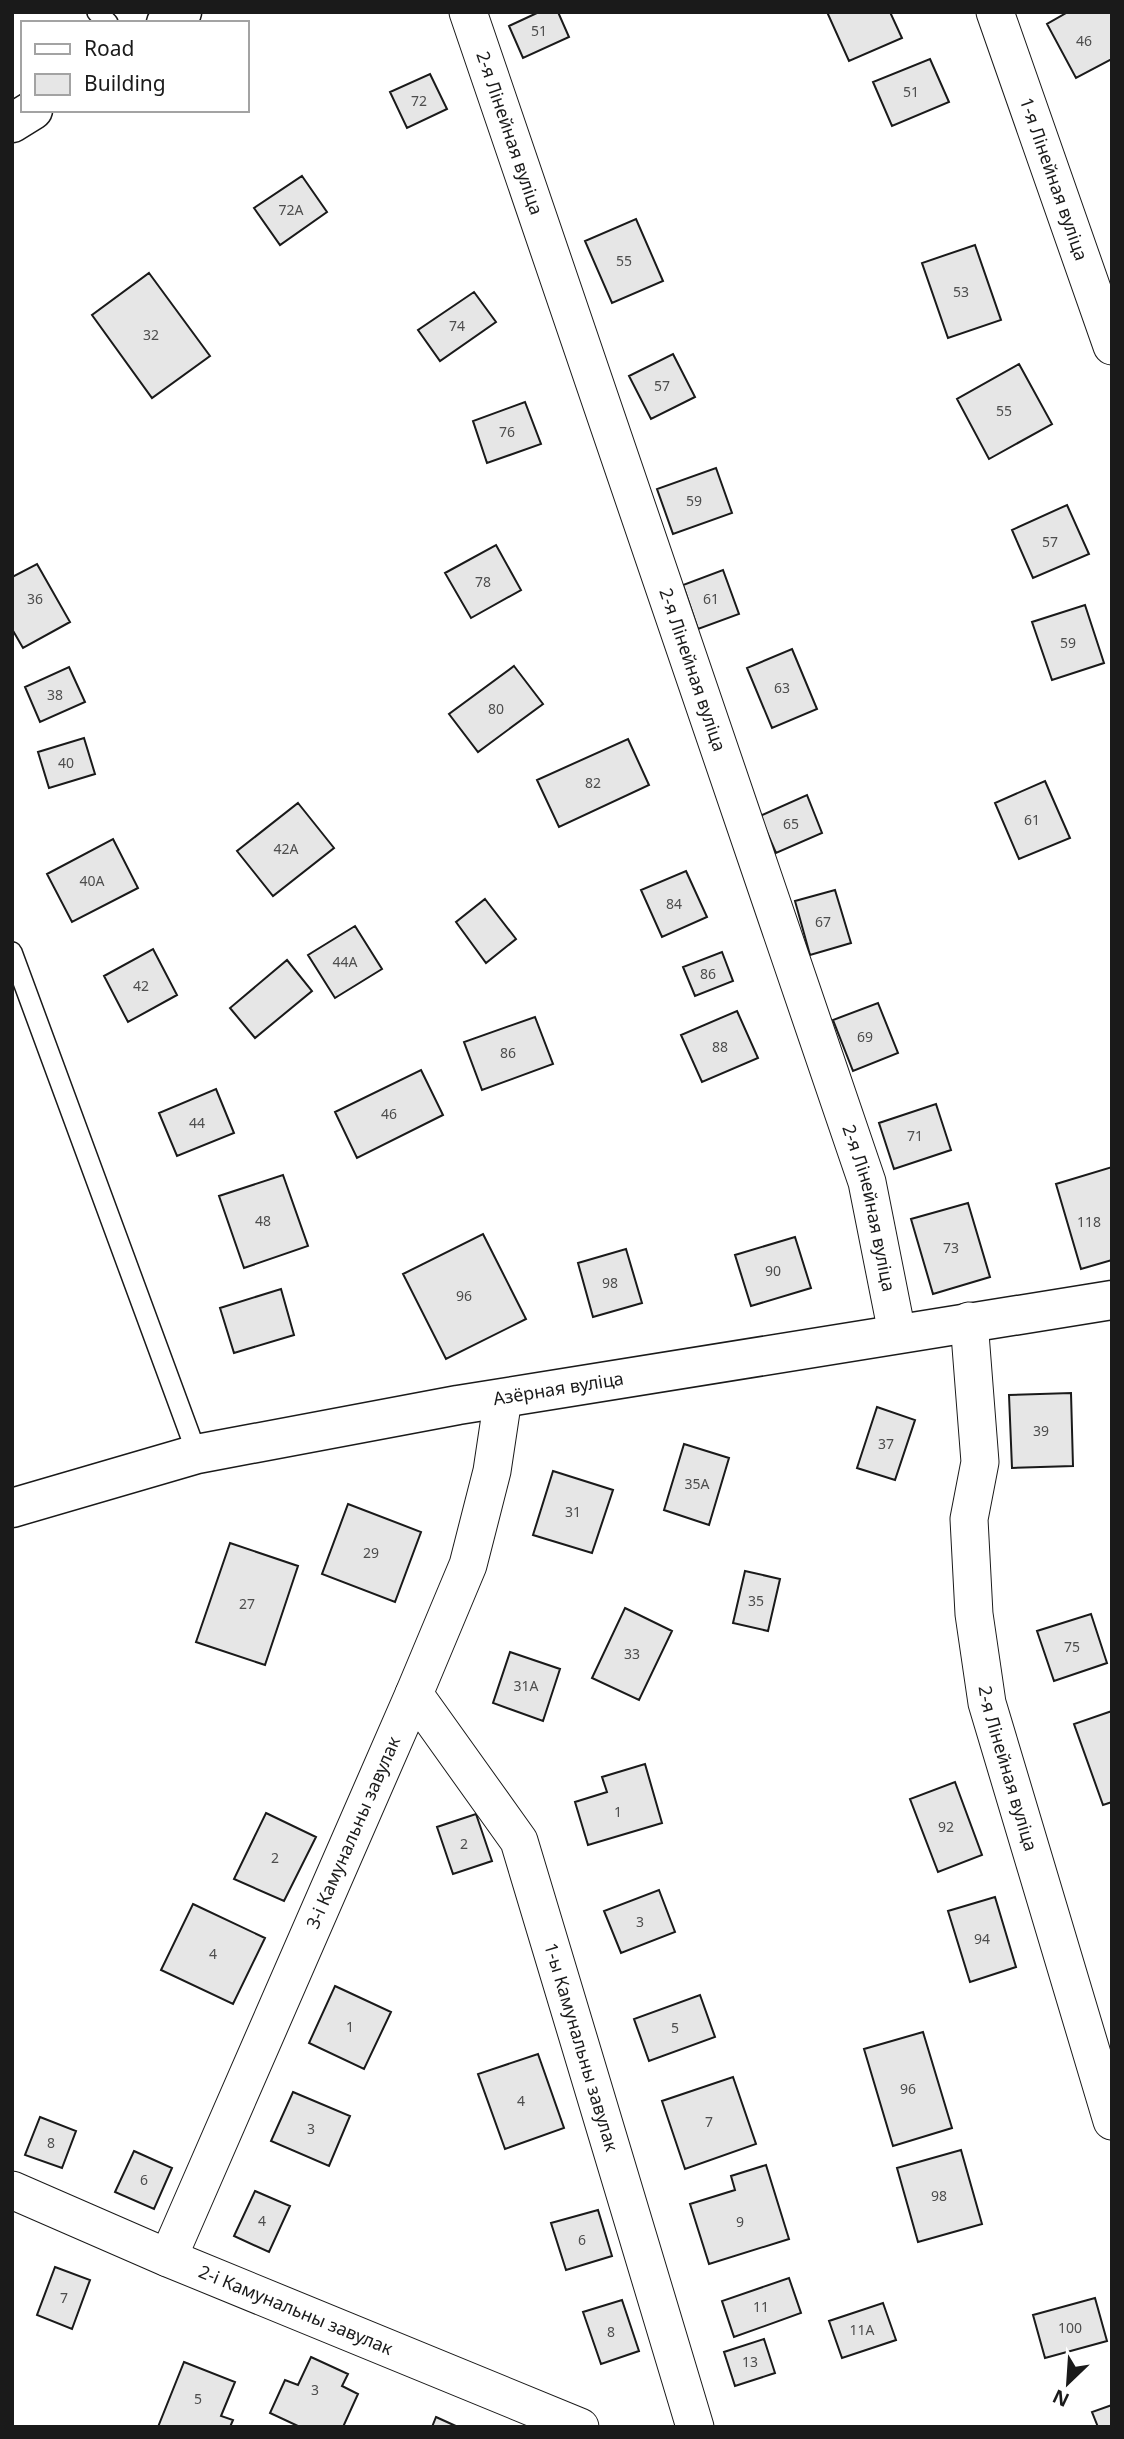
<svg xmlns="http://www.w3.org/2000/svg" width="1124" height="2439" font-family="'Noto Sans',sans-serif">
  <rect width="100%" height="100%" fill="#fff"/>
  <path fill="#e6e6e6" stroke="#1a1a1a" stroke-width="2" d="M539,12H558L569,37L523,58L509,26Z
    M827,12H890L902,38L849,61Z
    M1068,12H1112V59L1076,78L1047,24Z
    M930,59L949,102L892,126L873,82Z
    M430,74L447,109L407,128L390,92Z
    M302,176L327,212L280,245L254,208Z
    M636,219L663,281L612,303L585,241Z
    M975,245L1001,320L948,338L922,263Z
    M149,273L210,356L152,398L92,315Z
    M474,292L496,322L440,361L418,330Z
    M673,354L695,397L651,419L629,376Z
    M1019,364L1052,424L989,459L957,399Z
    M525,402L541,444L487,463L473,421Z
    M716,468L732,513L673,534L657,489Z
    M1067,505L1089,554L1033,578L1012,530Z
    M496,545L521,590L471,618L445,573Z
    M37,564L70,622L23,648L12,629V577Z
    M723,570L739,614L698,629L683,585Z
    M1085,605L1104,663L1052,680L1032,622Z
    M792,649L817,709L772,728L747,668Z
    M514,666L543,704L478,752L449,714Z
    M69,667L85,702L40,722L25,687Z
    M84,738L95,774L49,788L38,752Z
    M628,739L649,785L559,827L537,780Z
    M1045,781L1070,838L1019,859L995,803Z
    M807,795L822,833L776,853L760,816Z
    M298,803L334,848L273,896L237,851Z
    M113,839L138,888L72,922L47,874Z
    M686,871L707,917L662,937L641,890Z
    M835,890L851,943L810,955L795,901Z
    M485,899L516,939L486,963L456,922Z
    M355,926L382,969L335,998L308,955Z
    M153,949L177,995L128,1022L104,976Z
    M722,952L733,981L695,996L683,967Z
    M287,960L312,991L255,1038L230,1008Z
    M878,1003L898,1053L853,1071L833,1020Z
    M737,1011L758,1058L702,1082L681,1035Z
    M535,1017L553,1064L482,1090L464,1042Z
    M421,1070L443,1115L357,1158L335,1112Z
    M216,1089L234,1133L177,1156L159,1113Z
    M936,1104L951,1150L894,1169L879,1123Z
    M1112,1167V1260L1081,1269L1056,1184Z
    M283,1175L308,1246L244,1268L219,1196Z
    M968,1203L990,1277L933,1294L911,1219Z
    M483,1234L526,1319L446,1359L403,1274Z
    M795,1237L811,1288L751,1306L735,1255Z
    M626,1249L642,1303L593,1317L578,1263Z
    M281,1289L294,1335L234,1353L220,1308Z
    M1071,1393L1073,1466L1012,1468L1009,1395Z
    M877,1407L915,1420L895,1480L857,1468Z
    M684,1444L729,1458L709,1525L664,1510Z
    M553,1471L613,1490L592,1553L533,1535Z
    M348,1504L421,1532L395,1602L322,1574Z
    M230,1543L298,1566L265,1665L196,1642Z
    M745,1571L780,1579L768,1631L733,1623Z
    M625,1608L672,1631L639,1700L592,1678Z
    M1091,1614L1107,1663L1054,1681L1037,1631Z
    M510,1652L560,1669L543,1721L493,1703Z
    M1112,1711V1802L1103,1805L1074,1724Z
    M645,1764L662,1823L588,1845L575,1802L607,1792L602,1777Z
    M955,1782L982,1855L938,1872L910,1799Z
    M266,1813L316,1837L284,1901L234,1879Z
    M476,1814L492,1861L453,1874L437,1827Z
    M659,1890L675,1932L621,1953L604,1911Z
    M995,1897L1016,1967L970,1982L948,1911Z
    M193,1904L265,1938L233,2004L161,1970Z
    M335,1986L391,2012L364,2069L309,2043Z
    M700,1995L715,2037L649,2061L634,2019Z
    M923,2032L952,2128L893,2146L864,2049Z
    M538,2054L564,2128L505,2149L478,2074Z
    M733,2077L756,2144L685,2169L662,2101Z
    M293,2092L350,2116L329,2166L271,2141Z
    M40,2117L76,2131L62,2168L25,2155Z
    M961,2150L982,2224L918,2242L897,2168Z
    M134,2151L172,2168L154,2209L115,2192Z
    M766,2165L789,2239L709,2264L690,2204L735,2190L731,2176Z
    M255,2191L290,2206L269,2252L234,2236Z
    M598,2210L612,2256L566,2270L551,2223Z
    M55,2267L90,2280L72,2329L37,2315Z
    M789,2278L801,2313L734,2337L722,2301Z
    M1095,2298L1107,2341L1045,2358L1033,2315Z
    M622,2300L639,2351L601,2364L583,2312Z
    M883,2303L896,2340L842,2358L829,2321Z
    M764,2339L775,2373L735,2386L724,2352Z
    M311,2357L348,2374L342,2386L358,2394L343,2427H300L270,2413L285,2380L298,2385Z
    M184,2362L235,2382L221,2416L233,2420L230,2427H158Z
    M1112,2405V2427H1098L1092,2412Z
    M436,2417L458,2427H432Z"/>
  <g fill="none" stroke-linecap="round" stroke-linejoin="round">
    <g stroke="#1a1a1a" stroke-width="22">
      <path id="lane" d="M97,12L108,23
        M12,952L197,1454"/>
    </g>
    <g stroke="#1a1a1a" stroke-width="39">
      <g id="street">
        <path id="s1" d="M468,12L867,1182L897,1333"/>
        <path id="s2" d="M995,12L1112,346"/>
        <path id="s3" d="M969,1321L980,1462L969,1519L974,1614L987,1703L1112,2121"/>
        <path id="s4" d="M414,1694L519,1841L695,2427"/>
        <path id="s5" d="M12,2190L168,2258L580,2427"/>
        <path id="s6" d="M168,2258L414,1694L468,1565L492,1471L503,1398"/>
      </g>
    </g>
    <g stroke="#1a1a1a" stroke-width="41">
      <g id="secondary">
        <path d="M166,23L182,12"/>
        <path d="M12,123L33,110"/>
        <path id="s7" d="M12,1508L197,1454L458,1405L1112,1300"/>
      </g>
    </g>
    <use href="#lane" stroke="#fff" stroke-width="19"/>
    <use href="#street" stroke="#fff" stroke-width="37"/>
    <use href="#secondary" stroke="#fff" stroke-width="38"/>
  </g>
  <g text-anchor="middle" stroke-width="5" stroke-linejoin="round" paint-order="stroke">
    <g font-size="14" fill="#4d4d4d">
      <text x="539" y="36">51</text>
      <text x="1084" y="46">46</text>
      <text x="911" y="97">51</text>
      <text x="419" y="106">72</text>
      <text x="291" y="215">72А</text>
      <text x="624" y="266">55</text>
      <text x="961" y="297">53</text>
      <text x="457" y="331">74</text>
      <text x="151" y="340">32</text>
      <text x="662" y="391">57</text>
      <text x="1004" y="416">55</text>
      <text x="507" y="437">76</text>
      <text x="694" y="506">59</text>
      <text x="1050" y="547">57</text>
      <text x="483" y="587">78</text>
      <text x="35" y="604">36</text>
      <text x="711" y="604">61</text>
      <text x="1068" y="648">59</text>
      <text x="782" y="693">63</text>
      <text x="55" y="700">38</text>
      <text x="496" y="714">80</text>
      <text x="66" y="768">40</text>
      <text x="593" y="788">82</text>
      <text x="1032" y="825">61</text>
      <text x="791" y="829">65</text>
      <text x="286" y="854">42А</text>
      <text x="92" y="886">40А</text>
      <text x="674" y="909">84</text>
      <text x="823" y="927">67</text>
      <text x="345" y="967">44А</text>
      <text x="708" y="979">86</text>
      <text x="141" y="991">42</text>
      <text x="865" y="1042">69</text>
      <text x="720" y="1052">88</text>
      <text x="508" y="1058">86</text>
      <text x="389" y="1119">46</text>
      <text x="197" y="1128">44</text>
      <text x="915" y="1141">71</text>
      <text x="263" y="1226">48</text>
      <text x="1089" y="1227">118</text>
      <text x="951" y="1253">73</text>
      <text x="773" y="1276">90</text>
      <text x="610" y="1288">98</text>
      <text x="464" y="1301">96</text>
      <text x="1041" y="1436">39</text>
      <text x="886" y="1449">37</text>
      <text x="697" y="1489">35А</text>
      <text x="573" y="1517">31</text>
      <text x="371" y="1558">29</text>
      <text x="756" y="1606">35</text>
      <text x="247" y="1609">27</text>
      <text x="1072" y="1652">75</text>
      <text x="632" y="1659">33</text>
      <text x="526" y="1691">31А</text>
      <text x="618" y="1817">1</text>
      <text x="946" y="1832">92</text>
      <text x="464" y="1849">2</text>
      <text x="275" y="1863">2</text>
      <text x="640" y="1927">3</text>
      <text x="982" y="1944">94</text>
      <text x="213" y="1959">4</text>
      <text x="350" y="2032">1</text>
      <text x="675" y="2033">5</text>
      <text x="908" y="2094">96</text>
      <text x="521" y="2106">4</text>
      <text x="709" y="2127">7</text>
      <text x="311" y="2134">3</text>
      <text x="51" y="2148">8</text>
      <text x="144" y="2185">6</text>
      <text x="939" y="2201">98</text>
      <text x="262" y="2226">4</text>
      <text x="740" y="2227">9</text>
      <text x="582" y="2245">6</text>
      <text x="64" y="2303">7</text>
      <text x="761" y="2312">11</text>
      <text x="1070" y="2333">100</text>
      <text x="862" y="2335">11А</text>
      <text x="611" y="2337">8</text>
      <text x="750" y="2367">13</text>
      <text x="315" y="2395">3</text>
      <text x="198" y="2404">5</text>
    </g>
    <g font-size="18" fill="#1a1a1a" stroke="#fff">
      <text dy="6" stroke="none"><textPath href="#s1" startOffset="128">2-я Лінейная вуліца</textPath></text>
      <text dy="6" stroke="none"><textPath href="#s2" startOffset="177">1-я Лінейная вуліца</textPath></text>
      <text dy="6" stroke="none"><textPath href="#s1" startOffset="695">2-я Лінейная вуліца</textPath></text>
      <text dy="6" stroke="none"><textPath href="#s1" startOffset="1262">2-я Лінейная вуліца</textPath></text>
      <text dy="6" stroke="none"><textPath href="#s7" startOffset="560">Азёрная вуліца</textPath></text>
      <text dy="6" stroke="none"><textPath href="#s3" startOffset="453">2-я Лінейная вуліца</textPath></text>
      <text dy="6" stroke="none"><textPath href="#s6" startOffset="464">3-і Камунальны завулак</textPath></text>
      <text dy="6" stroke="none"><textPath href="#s4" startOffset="396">1-ы Камунальны завулак</textPath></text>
      <text dy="6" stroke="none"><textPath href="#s5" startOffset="308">2-і Камунальны завулак</textPath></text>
    </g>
  </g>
  <rect width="1124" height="2439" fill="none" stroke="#1a1a1a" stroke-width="28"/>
  <rect x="21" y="21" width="228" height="91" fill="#ffffff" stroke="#a3a3a3" stroke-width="2"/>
  <rect x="35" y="44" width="35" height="10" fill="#ffffff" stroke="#a3a3a3" stroke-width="2"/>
  <text x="84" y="56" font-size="21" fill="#1a1a1a">Road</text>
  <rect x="35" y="74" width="35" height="21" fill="#e6e6e6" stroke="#a3a3a3" stroke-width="2"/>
  <text x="84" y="91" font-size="21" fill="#1a1a1a">Building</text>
  <g transform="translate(1068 2383) rotate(205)" stroke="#ffffff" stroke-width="5" paint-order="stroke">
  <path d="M0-5L12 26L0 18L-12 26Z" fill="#1a1a1a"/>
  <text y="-10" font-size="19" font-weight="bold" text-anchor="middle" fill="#1a1a1a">N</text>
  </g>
</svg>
